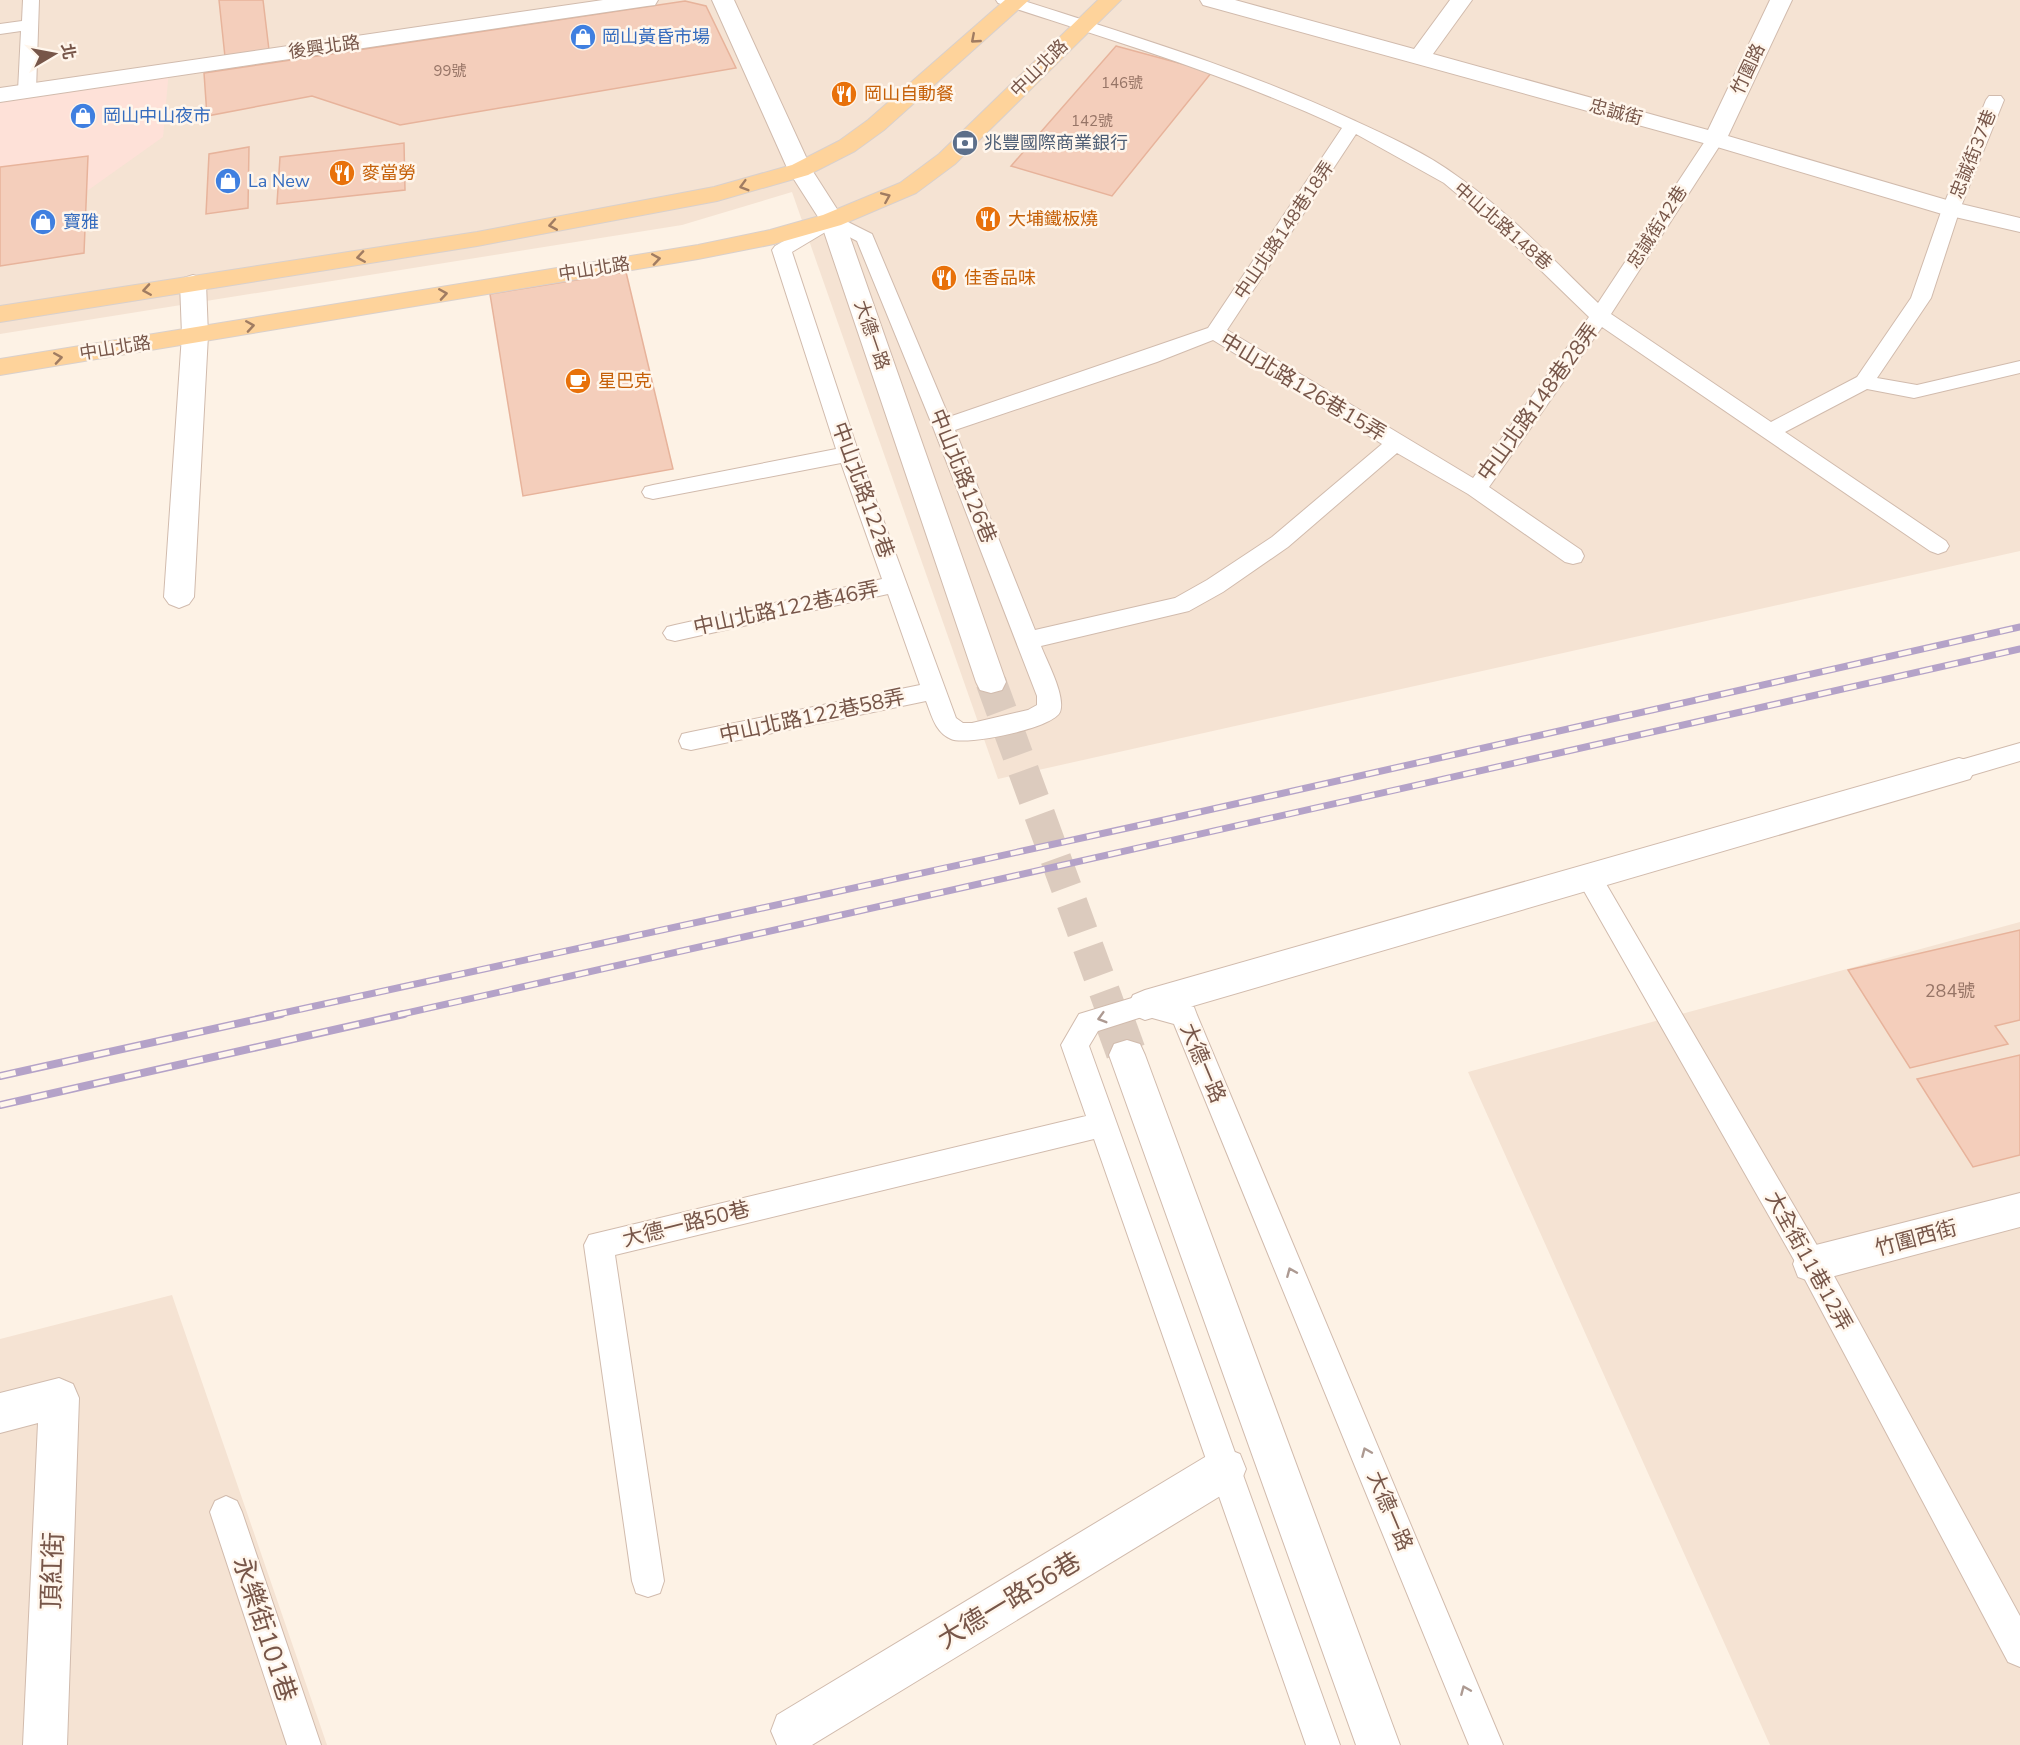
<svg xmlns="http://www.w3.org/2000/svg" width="2020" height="1745" font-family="'Nunito Sans','Noto Sans TC',sans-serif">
  <rect width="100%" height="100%" fill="#fdf2e5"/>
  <path fill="#f5e3d3" d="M0,0H2020V551L998,779L792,192L682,225L0,334Z
    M2020,922V1745H1770L1468,1072Z
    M172,1295L327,1745H0V1339Z"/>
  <path fill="#fee1d8" d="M169,70L163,137L87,191V156L0,167V95Z"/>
  <path fill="#f4cebb" stroke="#e7b39b" stroke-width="1.5" d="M219,0H263L269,50L225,57Z
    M685,1L706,6L736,68L400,125L312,96L207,116L204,73Z
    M1116,46L1212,72L1112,196L1011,166Z
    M404,143L405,190L277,204L280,157Z
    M249,147L248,208L206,214L209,154Z
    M88,156L84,253L0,266V167Z
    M626,272L673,469L523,496L490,294Z
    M2020,930V1020L1995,1026L2008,1044L1910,1068L1848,970Z
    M2020,1055V1155L1973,1167L1917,1079Z"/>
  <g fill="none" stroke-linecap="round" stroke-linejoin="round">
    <path stroke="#dccbbe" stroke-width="31" stroke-dasharray="31 16" stroke-linecap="butt" d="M991,682L1113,1015"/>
    <path stroke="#dccbbe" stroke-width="40" stroke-dasharray="40 20" stroke-linecap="butt" d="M1112,1014L1127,1055"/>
    <g stroke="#d1bbad" stroke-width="2">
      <path id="service" d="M23,0H39L36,91L33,95H21L18,91L21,31L0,34V24L22,21Z
        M996,0H1021C1133,36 1246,70 1353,120C1388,136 1426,153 1457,176C1509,212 1553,260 1598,303L1709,135H1721L1724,139L1611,314L1771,422L1857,377L1911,298L1942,209L1986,100L1989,96H2001L2004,100L1960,209L1931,298L1877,378L1917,385L2020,361V373L1914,398L1867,389L1785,432L1946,541L1949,546L1946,551L1938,554L1930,551L1602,327L1489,487L1581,550L1584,556L1581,562L1573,564L1565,562L1468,494L1397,453L1288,547L1223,592L1189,611L1041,646C1047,662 1066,696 1060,712C1054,728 966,746 951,739C935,732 932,716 926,701L691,750L682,748L679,741L682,734L691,732L920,685L888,594L675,641L667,639L663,633L667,627L675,625L882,579L841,463L653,499L645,497L642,492L645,487L653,485L836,449L772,250L775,246L832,214L872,234L949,417L1208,328L1342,128C1231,76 1114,41 998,3ZM1356,134L1444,183L1494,225L1589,317L1473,478L1227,330ZM832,228L857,241L933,427L1037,696V705L1028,710L972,723H963L956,718L859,454L792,252ZM1213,340L1382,444L1272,537L1207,580L1175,598L1035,630L955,430L1157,362Z
        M2020,743V761L1959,779L1950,777L1947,770L1950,763Z
        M1589,867L1598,870L1822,1254L2020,1616V1667L2008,1662L1802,1274L1580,884L1576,877L1580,870Z
        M1145,994L1194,1007L1197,1015L1503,1745H1469L1174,1024L1145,1016L1098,1031L1089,1046L1340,1745H1306L1094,1139L615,1255L664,1581L660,1593L648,1597L636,1593L632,1581L584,1245L589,1235L1086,1116L1061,1045L1079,1014Z
        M226,1496L237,1501L242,1512L321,1745H287L210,1512L215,1501Z"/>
    </g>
    <g stroke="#d1bbad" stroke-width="2">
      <path id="minor" d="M603,0H658L655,5L647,6L0,102V88Z
        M712,0H734L812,170L844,220L1006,682L1002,690L991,693L980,690L976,682L820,220L788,170Z
        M1200,0H1235L1414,49L1450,0H1472L1433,54L1708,130L1770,0H1792L1728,136L1957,203L2020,218V232L1942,214L1707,144L1203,5Z
        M193,275L202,278L206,283L208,335L194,597L189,604L179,608L169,604L164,597L182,335L180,283L184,278Z
        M1959,758L1970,761L1975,770L1970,779L1145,1020L1133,1015L1128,1005L1133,995L1145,990Z
        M1127,1040L1140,1044L1145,1055L1400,1745H1356L1109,1055L1114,1044Z
        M2020,1193V1227L1812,1282L1798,1277L1793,1264L1798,1251L1812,1246Z
        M59,1378L73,1384L79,1398L67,1745H23L38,1423L0,1433V1393Z
        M1225,1448L1240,1454L1246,1469L1240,1484L812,1745H777L771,1731L777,1715L1210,1454Z"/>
    </g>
    <g stroke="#d9d0cc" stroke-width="2">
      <path id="primary" d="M1005,0H1029L884,130L855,151L808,175L717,201L477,246L0,322V306L477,232L714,187L792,165L839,141L868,120Z
        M1098,0H1121L955,164L916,193L841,225L774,244L698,259L0,375V359L698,245L770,230L823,215L900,183L939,154Z"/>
    </g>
    <use href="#service" fill="#fff" fill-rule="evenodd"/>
    <use href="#minor" fill="#fff" fill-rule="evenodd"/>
    <use href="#primary" fill="#fed39b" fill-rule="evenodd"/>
    <g stroke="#b4a2c8" stroke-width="7">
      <path id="rail-far1" d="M274,1015L1164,820L2020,627
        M398,1015L2020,649"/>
    </g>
    <g stroke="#b4a2c8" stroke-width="8">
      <path id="rail" d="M0,1076L281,1014
        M0,1105L404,1014"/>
    </g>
    <use href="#rail-far1" stroke="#fff6ec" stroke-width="4.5" stroke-dasharray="13" stroke-linecap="butt"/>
    <use href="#rail" stroke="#fff6ec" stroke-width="5" stroke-dasharray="16" stroke-linecap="butt"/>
  </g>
  <defs><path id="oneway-chevron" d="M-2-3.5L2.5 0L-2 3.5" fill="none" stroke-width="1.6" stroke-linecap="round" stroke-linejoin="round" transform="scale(1.5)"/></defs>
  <g stroke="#a07c62">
    <use href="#oneway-chevron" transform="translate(975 39) rotate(139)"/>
    <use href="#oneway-chevron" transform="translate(744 186) rotate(164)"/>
    <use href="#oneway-chevron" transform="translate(886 197) rotate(-23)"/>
    <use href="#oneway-chevron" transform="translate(553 225) rotate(170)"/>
    <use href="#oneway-chevron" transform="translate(361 257) rotate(171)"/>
    <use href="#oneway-chevron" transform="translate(656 259) rotate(-9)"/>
    <use href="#oneway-chevron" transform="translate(147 290) rotate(171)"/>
    <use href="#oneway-chevron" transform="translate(443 294) rotate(-9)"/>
    <use href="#oneway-chevron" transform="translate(250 326) rotate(-9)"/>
    <use href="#oneway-chevron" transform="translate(58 358) rotate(-9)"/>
  </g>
  <g stroke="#ad9a92">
    <use href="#oneway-chevron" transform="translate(1102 1018) rotate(164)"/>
    <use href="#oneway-chevron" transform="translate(1291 1272) rotate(-113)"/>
    <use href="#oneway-chevron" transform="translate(1366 1452) rotate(-113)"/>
    <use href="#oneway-chevron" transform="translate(1465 1690) rotate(-113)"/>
  </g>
  <defs>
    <g id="shop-disc" transform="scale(1.35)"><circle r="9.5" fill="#3f7fe0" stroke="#fff6ec"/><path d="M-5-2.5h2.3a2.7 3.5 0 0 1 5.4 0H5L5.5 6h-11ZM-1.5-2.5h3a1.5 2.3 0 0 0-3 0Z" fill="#fff"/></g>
    <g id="restaurant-disc" transform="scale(1.35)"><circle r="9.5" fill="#e8710a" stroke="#fff6ec"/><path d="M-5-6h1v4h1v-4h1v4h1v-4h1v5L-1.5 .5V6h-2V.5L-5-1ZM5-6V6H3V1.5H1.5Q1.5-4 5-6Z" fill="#fff"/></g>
    <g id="bank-disc" transform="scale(1.35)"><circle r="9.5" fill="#5c6f8a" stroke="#fff6ec"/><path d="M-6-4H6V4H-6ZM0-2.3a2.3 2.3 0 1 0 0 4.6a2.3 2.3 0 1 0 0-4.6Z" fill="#fff"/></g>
    <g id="cafe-disc" transform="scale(1.35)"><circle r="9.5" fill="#e8710a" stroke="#fff6ec"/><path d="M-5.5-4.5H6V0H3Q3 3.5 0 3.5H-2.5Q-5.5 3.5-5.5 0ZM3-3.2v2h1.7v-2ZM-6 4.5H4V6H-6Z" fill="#fff"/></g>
  </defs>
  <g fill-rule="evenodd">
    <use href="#shop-disc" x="583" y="37"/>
    <use href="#restaurant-disc" x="844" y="94"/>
    <use href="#shop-disc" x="83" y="116"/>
    <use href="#bank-disc" x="965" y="143"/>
    <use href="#restaurant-disc" x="342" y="173"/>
    <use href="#shop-disc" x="228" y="181"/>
    <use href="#restaurant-disc" x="988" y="219"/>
    <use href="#shop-disc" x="43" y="222"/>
    <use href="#restaurant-disc" x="944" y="278"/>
    <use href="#cafe-disc" x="578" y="381"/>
  </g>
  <g text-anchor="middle" stroke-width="5" stroke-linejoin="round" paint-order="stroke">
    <g font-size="15" fill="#967466">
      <text x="450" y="76">99號</text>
      <text x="1122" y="88">146號</text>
      <text x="1092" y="126">142號</text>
    </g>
    <g font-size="18" fill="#366cbe" stroke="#fff6ec" text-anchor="start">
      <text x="602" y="43">岡山黃昏市場</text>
      <text x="103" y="122">岡山中山夜市</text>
      <text x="248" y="187">La New</text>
      <text x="63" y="228">寶雅</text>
    </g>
    <g font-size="18" fill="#775649" stroke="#fff6ec">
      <text transform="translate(324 47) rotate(-8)" y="6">後興北路</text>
      <text transform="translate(1039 68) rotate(-45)" y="6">中山北路</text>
      <text transform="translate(1748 69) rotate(-65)" y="6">竹圍路</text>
      <text transform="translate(1616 112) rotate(15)" y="6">忠誠街</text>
      <text transform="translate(1973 154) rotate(-68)" y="6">忠誠街37巷</text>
      <text transform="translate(1503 226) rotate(41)" y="6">中山北路148巷</text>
      <text transform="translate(1657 227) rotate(-57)" y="6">忠誠街42巷</text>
      <text transform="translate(1284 230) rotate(-56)" y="6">中山北路148巷18弄</text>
      <text transform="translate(594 269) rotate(-9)" y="6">中山北路</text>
      <text transform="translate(872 335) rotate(71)" y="6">大德一路</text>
      <text transform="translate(115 348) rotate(-9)" y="6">中山北路</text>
    </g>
    <g font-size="18" fill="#c56008" stroke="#fff6ec" text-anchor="start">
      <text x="864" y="100">岡山自動餐</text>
      <text x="362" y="179">麥當勞</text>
      <text x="1008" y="225">大埔鐵板燒</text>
      <text x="964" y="284">佳香品味</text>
      <text x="598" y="387">星巴克</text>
    </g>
    <g font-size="18" fill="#4e5e75" stroke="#fff6ec" text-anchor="start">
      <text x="984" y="149">兆豐國際商業銀行</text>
    </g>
    <g font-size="18" fill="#967466">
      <text x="1950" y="997">284號</text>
    </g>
    <g font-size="21" fill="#775649" stroke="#fff6ec">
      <text transform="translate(1303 387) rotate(31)" y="7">中山北路126巷15弄</text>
      <text transform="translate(1538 402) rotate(-54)" y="7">中山北路148巷28弄</text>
      <text transform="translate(963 476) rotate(68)" y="7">中山北路126巷</text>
      <text transform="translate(863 490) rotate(70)" y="7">中山北路122巷</text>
      <text transform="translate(786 608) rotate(-12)" y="7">中山北路122巷46弄</text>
      <text transform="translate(812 716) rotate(-12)" y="7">中山北路122巷58弄</text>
      <text transform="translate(1203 1063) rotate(67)" y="7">大德一路</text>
      <text transform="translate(686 1224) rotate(-14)" y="7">大德一路50巷</text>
      <text transform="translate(1916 1238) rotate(-15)" y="7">竹圍西街</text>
      <text transform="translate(1809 1261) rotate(61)" y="7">大全街11巷12弄</text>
      <text transform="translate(1390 1511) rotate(67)" y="7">大德一路</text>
    </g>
    <g font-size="26" fill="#775649" stroke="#fff6ec">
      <text transform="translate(52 1571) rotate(-88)" y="9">頂紅街</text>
      <text transform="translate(1009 1600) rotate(-31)" y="9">大德一路56巷</text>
      <text transform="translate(265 1629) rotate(72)" y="9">永樂街101巷</text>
    </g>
  </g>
  <g transform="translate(54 54) rotate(80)" stroke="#fff6ec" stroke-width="4.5" paint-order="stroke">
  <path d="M0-4.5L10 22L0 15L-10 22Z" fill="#775649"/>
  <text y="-9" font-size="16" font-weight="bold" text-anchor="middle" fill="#775649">北</text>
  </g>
</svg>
